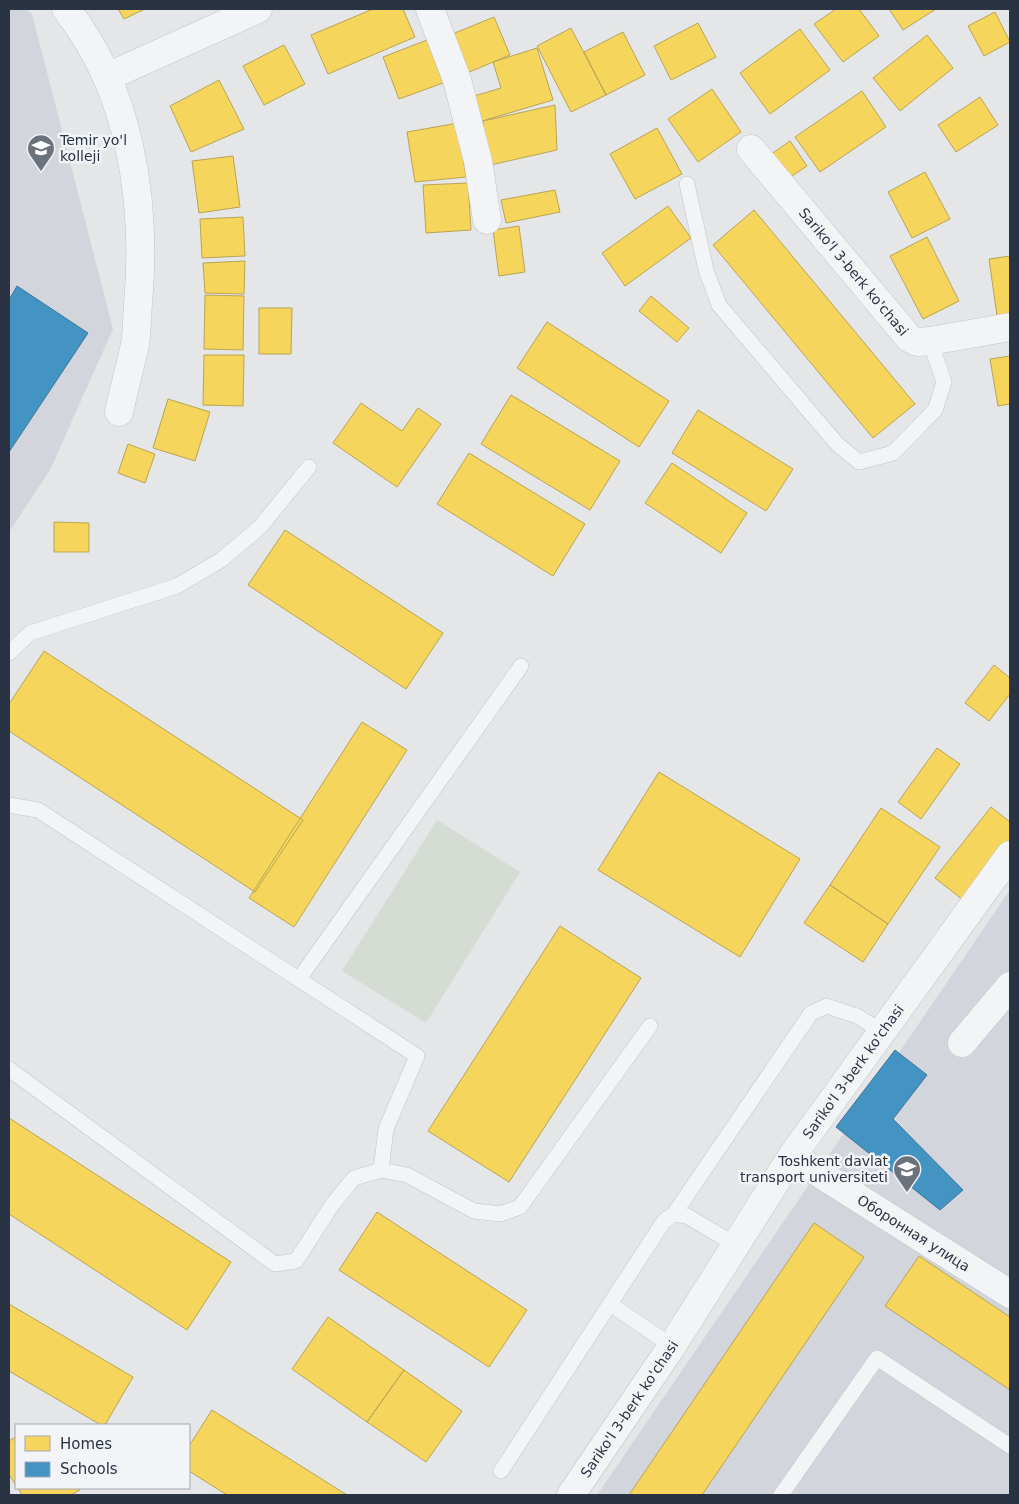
<svg xmlns="http://www.w3.org/2000/svg" width="1019" height="1504" font-family="'DejaVu Sans',sans-serif">
  <rect width="100%" height="100%" fill="#e4e6e8"/>
  <path fill="#d2d5db" d="M9,9H25L32,14L113,329L50,470L9,532Z
    M1010,890V1495H597Z"/>
  <path fill="#d4dcd4" d="M437,820L520,872L426,1023L342,971Z"/>
  <path fill="#f6d55c" stroke="#b9a454" d="M118,9H145L124,19Z
    M373,9H403L415,37L328,74L311,35Z
    M836,9H859L879,36L843,62L814,24Z
    M889,9H936L903,30Z
    M995,12L1010,42L984,56L968,26Z
    M494,17L510,55L467,73L450,35Z
    M698,23L716,57L671,80L654,46Z
    M571,28L606,95L571,112L537,46Z
    M800,29L830,70L770,114L740,73Z
    M623,32L645,75L606,95L584,52Z
    M927,35L953,68L900,111L873,78Z
    M427,40L443,83L399,99L383,57Z
    M284,45L305,84L264,105L243,66Z
    M537,48L553,100L482,121L474,96L501,88L493,62Z
    M219,80L244,129L191,152L170,106Z
    M712,89L741,132L698,162L668,119Z
    M862,91L886,127L820,172L795,137Z
    M980,97L998,125L956,152L938,125Z
    M555,105L557,150L486,166L483,121Z
    M458,123L466,177L415,182L407,132Z
    M657,128L682,174L635,199L610,154Z
    M790,141L807,166L784,181L767,157Z
    M233,156L240,207L199,213L192,161Z
    M925,172L950,219L912,238L888,192Z
    M468,183L471,230L426,233L423,185Z
    M555,190L560,212L506,223L501,200Z
    M668,206L691,238L625,286L602,253Z
    M754,210L915,404L873,438L713,245Z
    M243,217L245,256L202,258L200,219Z
    M519,226L525,272L499,276L493,230Z
    M927,237L959,301L923,319L890,256Z
    M1010,256V314L997,316L989,259Z
    M245,261L244,294L205,293L203,263Z
    M205,295L244,296L243,350L204,349Z
    M651,296L689,328L677,342L639,311Z
    M259,308H292L291,354H259Z
    M547,322L669,401L639,447L517,368Z
    M204,355H244L243,406L203,405Z
    M1010,356V404L998,406L990,359Z
    M511,395L620,461L590,510L481,444Z
    M168,399L210,412L195,461L153,448Z
    M361,403L402,431L418,408L441,424L397,487L333,443Z
    M698,410L793,469L766,511L672,453Z
    M128,444L155,454L145,483L118,473Z
    M469,453L585,524L553,576L437,504Z
    M672,463L747,513L721,553L645,503Z
    M54,522L89,523V552H54Z
    M285,530L443,633L406,689L248,585Z
    M44,651L303,820L255,892L9,731V704Z
    M994,665L1010,678V694L989,721L965,703Z
    M362,722L407,750L294,927L249,898Z
    M937,748L960,764L921,819L898,802Z
    M659,772L800,859L740,957L598,870Z
    M991,807L1010,822V841L963,900L935,878Z
    M881,808L940,847L888,924L830,885Z
    M830,885L888,924L863,962L804,923Z
    M560,926L641,978L509,1182L428,1131Z
    M9,1118L231,1262L187,1330L9,1214Z
    M377,1212L527,1310L489,1367L339,1270Z
    M814,1223L864,1257L702,1495H629Z
    M919,1256L1010,1317V1390L885,1306Z
    M9,1304L133,1377L105,1425H101L9,1371Z
    M328,1317L404,1370L367,1422L292,1369Z
    M404,1370L462,1411L426,1462L367,1422Z
    M212,1410L347,1495H227L189,1471V1446Z
    M16,1437V1486L9,1474V1441Z
    M18,1488H78L80,1490L71,1495H22Z"/>
  <path fill="#4393c3" stroke="#3c769d" d="M17,286L88,333L9,452V300Z
    M895,1050L927,1075L893,1119L963,1190L940,1210L836,1127Z"/>
  <g fill="none" stroke-linecap="round" stroke-linejoin="round">
    <g stroke="#c2c4c6" stroke-width="16">
      <path id="service" d="M687,184L706,270L719,305L837,444L859,462L893,453L935,410L944,382L930,341
        M9,653L30,633L177,586L221,560L260,527L309,467
        M9,805L38,810L417,1056L386,1129L381,1170
        M299,979L521,666
        M9,1069L275,1264L296,1261L332,1205L354,1178L381,1170L407,1175L474,1211L500,1214L520,1207L650,1026
        M674,1214L811,1013L827,1006L857,1016L882,1032
        M610,1304L672,1346
        M501,1471L664,1221L674,1214L687,1216L736,1245
        M781,1495L877,1358L1010,1446"/>
    </g>
    <g stroke="#c2c4c6" stroke-width="29">
      <g id="minor">
        <path d="M66,9C131,91 147,202 138,304C137,317 137,332 135,345C130,367 124,389 119,412"/>
        <path d="M430,9L457,80L478,161L487,220"/>
        <path d="M107,77L258,9"/>
        <path id="s1" d="M751,149L909,338L917,342L930,341L1010,327"/>
        <path d="M962,1043L1010,986"/>
        <path id="s2" d="M792,1156L1010,1294"/>
        <path id="s3" d="M571,1495L672,1346L792,1156L1010,855"/>
      </g>
    </g>
    <use href="#service" stroke="#f3f4f6" stroke-width="15"/>
    <use href="#minor" stroke="#f3f4f6" stroke-width="28"/>
  </g>
  <defs>
    <g id="university-pin" transform="scale(1.4375)"><path d="M0 17L-7.5 6A9.5 9.5 0 1 1 7.5 6Z" fill="#6b727d" stroke="#f2f4f8"/><path d="M0-5L7-2L0 1L-7-2ZM-4 1L0 2.5L4 1V4Q0 6-4 4Z" fill="#fff"/></g>
  </defs>
  <g fill-rule="evenodd">
    <use href="#university-pin" x="41" y="148"/>
    <use href="#university-pin" x="907" y="1169"/>
  </g>
  <g text-anchor="middle" stroke-width="5" stroke-linejoin="round" paint-order="stroke">
    <g font-size="14" fill="#2a3343" stroke="#f2f4f8" text-anchor="start">
      <text x="60" y="145">Temir yo'l<tspan x="60" dy="16">kolleji</tspan></text>
      <text x="888" y="1166" text-anchor="end">Toshkent davlat<tspan x="888" dy="16">transport universiteti</tspan></text>
    </g>
    <g font-size="14" fill="#2a3343" stroke="#f2f4f8">
      <text dy="5" stroke="none"><textPath href="#s1" startOffset="160">Sariko'l 3-berk ko'chasi</textPath></text>
      <text dy="5" stroke="none"><textPath href="#s3" startOffset="509">Sariko'l 3-berk ko'chasi</textPath></text>
      <text dy="5" stroke="none"><textPath href="#s2" startOffset="144">Оборонная улица</textPath></text>
      <text dy="5" stroke="none"><textPath href="#s3" startOffset="104">Sariko'l 3-berk ko'chasi</textPath></text>
    </g>
  </g>
  <rect width="1019" height="1504" fill="none" stroke="#2a3343" stroke-width="20"/>
  <rect x="15" y="1424" width="175" height="65" fill="#f2f4f8" stroke="#a2a7b0"/>
  <rect x="25" y="1436" width="25" height="15" fill="#f6d55c" stroke="#a2a7b0"/>
  <text x="60" y="1449" font-size="15" fill="#2a3343">Homes</text>
  <rect x="25" y="1462" width="25" height="15" fill="#4393c3" stroke="#a2a7b0"/>
  <text x="60" y="1474" font-size="15" fill="#2a3343">Schools</text>
</svg>
